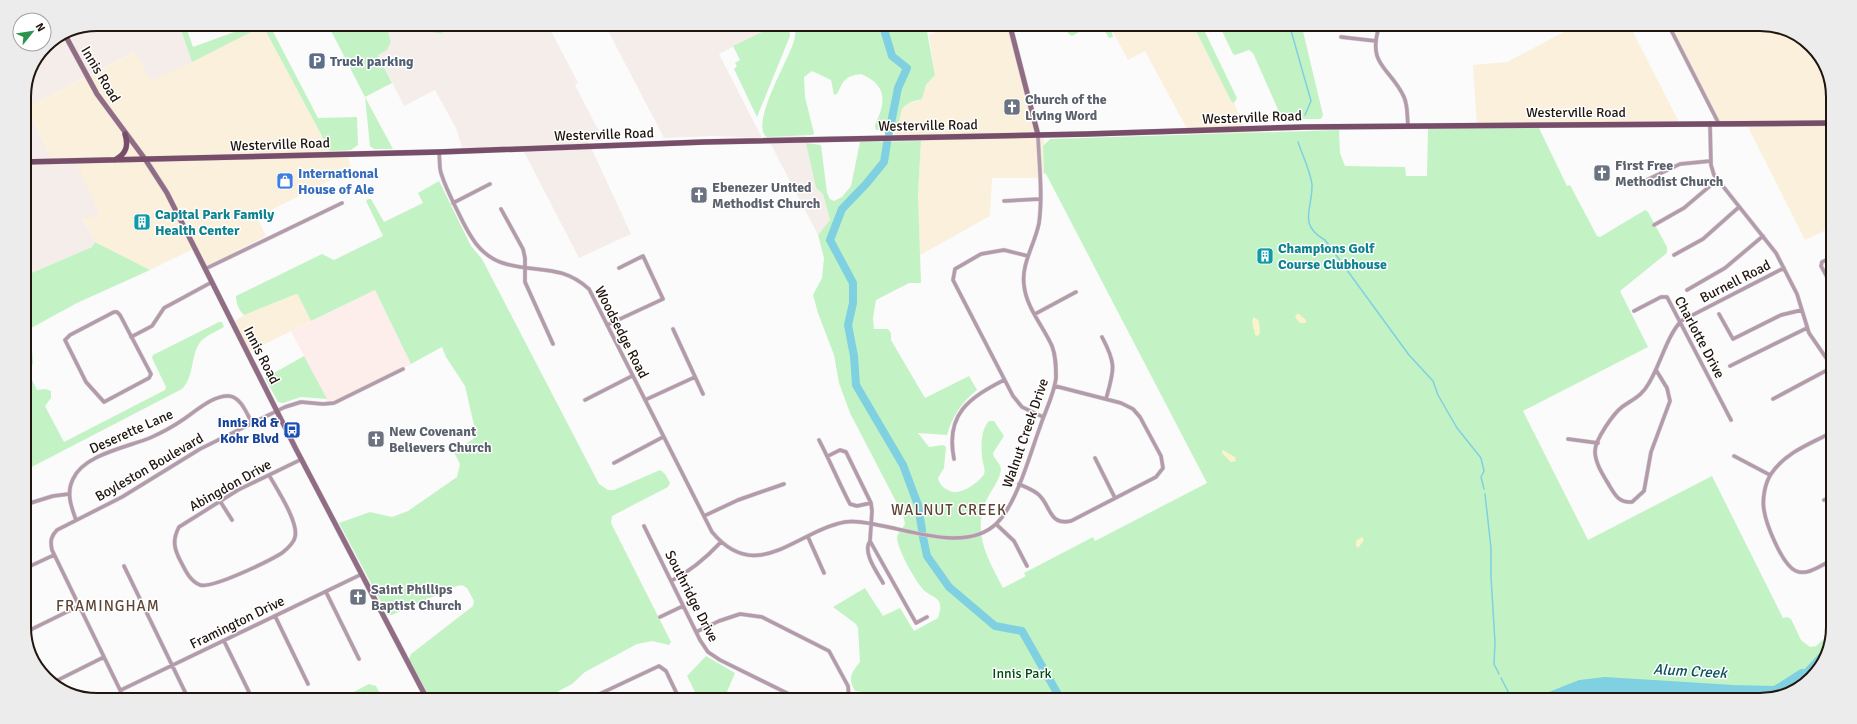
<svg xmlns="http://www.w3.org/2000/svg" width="1857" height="724" font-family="Signika,sans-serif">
  <rect width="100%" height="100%" fill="#fbfbfb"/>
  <path fill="#faf0db" d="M263,26L330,151L347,150L351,170L257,217L266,236L203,268L193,249L150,270L95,242L82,217L100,215L53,162L26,108L135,52L151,81Z
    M950,26H1010L1036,125L1045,142L1043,146L1044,173L1037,178H992L990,216L920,255L918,194L921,141H895V129L898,126L901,110L905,105L922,99L926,85L935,75L929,35Z
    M1110,26L1194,27L1231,101L1234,103L1247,133L1190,134L1145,51L1128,60Z
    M1574,27L1631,28L1680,124L1477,128L1473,65L1507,62Z
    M1672,28H1784L1818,53L1833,92L1832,227L1805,240L1747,125H1721Z
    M296,294L298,295L311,321L247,353L232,323L244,315Z"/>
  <path fill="#f5ede9" d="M97,24H179L192,62L151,81L134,52L26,108L53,162L76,161L100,216L82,218L95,242L92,247L26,276L24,232V93L46,45L69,29Z
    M386,25H417L421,29L443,33L438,25H548L578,83L575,85L604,141H588L631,234L579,258L522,148L463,151L456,128L435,90L404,106L378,54L387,50L391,42Z
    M605,25L774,26L719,54L762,138L713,136L664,138Z
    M805,136L816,188L823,194L830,220L818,235L767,137Z"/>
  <path fill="#fdedeb" d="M375,290L411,364L338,401L329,404L291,331Z"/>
  <path fill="#c3f3c5" d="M179,24H185L193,47L237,31L235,24H269L318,118L357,117L358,145L351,150L330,151L263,26L192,62Z
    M328,25H386L391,42L387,50L378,55L392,83L365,97L393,149H374L370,146L365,97Z
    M417,25H438L443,34L426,31Z
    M774,26H789L790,36L757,117L734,69L737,66L735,63L740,60L733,46Z
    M795,26H926L935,75L926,85L922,99C917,100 910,102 906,105C898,110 902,122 895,129L876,130C874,125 876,123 878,118C887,97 883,83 861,74C845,76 844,80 837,94L834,95L831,80L812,71L804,77L805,97L814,133L813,135L767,137C749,126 788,60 793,44C795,38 796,32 795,26Z
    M1062,26H1090L1072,36L1070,35Z
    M1102,26H1110L1113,37L1109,38Z
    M1194,27H1217L1205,32L1237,98L1234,103L1231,101Z
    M1220,27H1302L1323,115L1321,119H1285L1280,114L1253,53L1249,50L1235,55L1233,54Z
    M1428,128H1539L1567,186L1570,185L1597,236L1600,237L1645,210L1648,212L1667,247V253L1620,291L1648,347L1523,411L1588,540L1712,476L1783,618L1787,617L1791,619L1801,640L1810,647L1816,646L1829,634V643L1796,678L1775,690L1733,689L1681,685L1669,688L1628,686L1605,681L1580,684L1542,699L873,698L871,693L855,691C847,678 852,672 860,662L858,628L856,624L833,607L865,588L883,616L900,608L914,631L938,618C946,594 931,600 921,587C914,578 897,549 897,537C898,533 903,528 905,524L903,515L850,413L839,383L834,355L818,313L813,295L822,278L824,258L818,235L830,220L823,194L816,188L806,143L821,145L827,193L830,199L834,201L842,197L851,186L860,142L921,141L918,194L921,283H909L876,300L873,318L874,329H888L891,333V340L925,398L969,376L977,390C961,403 953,415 947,435L918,433L929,447L943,445L946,447L944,468L938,478C940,485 943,488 950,491C959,496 979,483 984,474C986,469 982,462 982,456C981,445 981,429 989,421H994L1004,436L993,453C994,460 1000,462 1001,469C1001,477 992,490 988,497C971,532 987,557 1003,588L1026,576L1024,573L1093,537L1095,541L1207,483L1046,174L1044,173L1043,146L1050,139L1339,130L1340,153L1345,166L1405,167L1406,176H1427Z
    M439,181L471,246L482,259L599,484L608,490H614L660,470L665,474L670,483L668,487L612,516L611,523L671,642L669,645L652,641L637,644L585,672L572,684L548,697H429L409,659L411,654L473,606L474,601L467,588L462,585L457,586L392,615H388L339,523L370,512L392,517L408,511L457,477L460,464L454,452L473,439L476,434L465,386L446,357L442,347L411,364L375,290L311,321L298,295L296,294L244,315C239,311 236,303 236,296L322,254L334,260L383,236L366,201L368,199H371L384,222L423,203L418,193Z
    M24,232L27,275L92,247L95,242L150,270L77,303L24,332Z
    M219,322H222L224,327C217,331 208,335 202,340C190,353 195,376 182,389L24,471V347L32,350L33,363L29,374L37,390L46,389L51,391V398L45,406L64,442L165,390L166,387L152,358L153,355Z
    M304,356L327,399L301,397L283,403L278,402L265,378Z
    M706,656L735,673L726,694L732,698H698L687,676Z
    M369,684L376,686L382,697H344Z"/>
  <path fill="#fcf2cc" d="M1297,314H1299L1306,320V323H1300L1295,317Z
    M1254,317L1259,321L1260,333L1258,336L1255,335C1255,330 1250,323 1254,317Z
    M1223,450L1235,457L1236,461L1231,462L1222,453Z
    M1362,537L1364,540L1358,548L1356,546V541Z"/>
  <path fill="#7fd0e1" d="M1829,643V651L1804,685L1760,700H1617L1607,697L1596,700L1542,699L1580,684L1605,681L1628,686L1669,688L1681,685L1733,689L1775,690L1796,678Z"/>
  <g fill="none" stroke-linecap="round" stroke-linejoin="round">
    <path stroke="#7fd0e1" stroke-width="1.5" d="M1290,27L1311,101L1305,115
      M1298,142C1302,154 1312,175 1312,186C1312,210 1298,225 1325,240L1409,355L1433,381L1438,395L1457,428L1481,458L1484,471L1481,477L1484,489
      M1485,494L1491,548V577L1495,642L1494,664L1499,674
      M1501,678L1512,699"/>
    <path stroke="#7fd0e1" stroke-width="8" d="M883,26L892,56L907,68L898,88L889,133
      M887,143L884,162L866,184L842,209L830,240L853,283V303L848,325L854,356L856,385L903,465L918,505L922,530
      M923,537L927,556L949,587L995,626L1022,631L1060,698
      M1542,699L1580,684L1605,681L1733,689L1775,690L1802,673"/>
    <g stroke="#d8d6d5" stroke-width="4.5">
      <path id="street" d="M1379,27C1367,66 1390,67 1404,97C1408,106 1407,116 1408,125
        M1670,28L1719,124
        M1341,37L1376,41
        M1710,123L1711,165L1714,175L1776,253L1797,294L1809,333L1831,365
        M439,152C440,159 439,167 441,173C445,186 451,198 457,210C468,233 479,257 506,264C539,273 561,264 589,289L712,532C757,586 796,531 845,522C856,520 868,523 878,525C913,531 968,552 997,523C1017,503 1030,454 1040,427C1045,411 1054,395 1056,378C1056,367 1056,356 1052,346C1043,326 1026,307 1024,285C1021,264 1035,244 1039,223C1043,195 1039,164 1038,135
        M1636,185L1680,164L1711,161
        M1004,201L1040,199
        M453,203L490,184
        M501,209L523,249L525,258V282L553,344
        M1654,225L1684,208L1717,180
        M1674,255L1703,239L1739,207
        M1028,256L1004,250L981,254L955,269L953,280L1013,396L1022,407L1043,417
        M205,269L342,203
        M1832,286L1821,266L1822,262L1832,257
        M1687,290L1725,268L1763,236
        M1634,311L1661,297H1667L1731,420
        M114,312H117L120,315L151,374L149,378L104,402L86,382L65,340L70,335Z
        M1035,314L1076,292
        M1719,314L1733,339L1781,315L1802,310
        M607,325L663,299L643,256L619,268
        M673,329L703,394
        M131,337L152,326L164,308L212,282
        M1102,337C1117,365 1114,370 1106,399
        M1730,366L1807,328
        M1656,370L1667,388L1670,401L1651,452L1644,491L1632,502C1619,503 1615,495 1609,485C1603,475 1595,463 1595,451C1595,440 1613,414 1622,407C1633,399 1642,396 1649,383C1661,363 1666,338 1681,321L1784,268
        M1773,399L1831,368
        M585,400L632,376
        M645,400L695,377
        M1568,439L1598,443
        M819,440C830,461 839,483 850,504L857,506L871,503
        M828,456L840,450L846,452L871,503L872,511L870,541L916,623L927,617
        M1734,456L1770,475
        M1095,458L1115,498
        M954,459C945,414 969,398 1004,380
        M614,463L663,437
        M269,475C276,488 299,522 295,537C294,543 287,549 282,553C269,561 212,589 200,585C190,581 185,570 181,562C174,549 172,540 179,527L238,490L302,459
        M1019,484C1025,487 1034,490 1039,495C1051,506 1049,526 1071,521L1156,477L1163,468L1161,456L1140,417L1133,409L1121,403L1055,386
        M1824,500L1830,497
        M220,501L232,520
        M24,505L53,496L69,494
        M704,516L738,500L784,484
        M76,520C71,506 66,493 73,479C84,454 129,447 152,437C163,432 174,426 184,419C196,411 213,395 229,396C241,397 247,414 252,423
        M996,524L1014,541L1027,566
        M644,526L700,640L708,652L720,660L797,698
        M808,537L824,573
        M870,541C862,552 877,572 883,583
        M1830,561C1820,566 1807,576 1796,571C1782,565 1766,524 1764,510C1762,499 1765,483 1771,474C1785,453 1809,444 1831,433
        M124,566L187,696
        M24,569L54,555
        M671,581C691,571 705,559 721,542
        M326,592L359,659
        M275,616L308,684
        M660,617L683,606
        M30,630L79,606
        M696,632L719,621L740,614L762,617L829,651L848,686L849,698
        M224,641L251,696
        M54,682L104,657
        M121,690L362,574
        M123,696L52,550C50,541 51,536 57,530L122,497L200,449L285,407L301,402L323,404L334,403L403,369
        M593,697L659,666L666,671L677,694"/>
    </g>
    <g stroke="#d8d6d5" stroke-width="6">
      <path id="secondary" d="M1010,26L1038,135
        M64,33L97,94L145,159L167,193L296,449L426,697"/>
    </g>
    <g stroke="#d8d6d5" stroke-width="6">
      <path id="primary" d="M115,160C126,154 129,146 125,134
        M24,162L439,152L704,142L1087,134L1304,127L1833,123"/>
    </g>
    <use href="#street" stroke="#b49bac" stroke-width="3.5"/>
    <use href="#secondary" stroke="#916d85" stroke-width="5"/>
    <use href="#primary" stroke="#774d6a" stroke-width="5.5"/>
  </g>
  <defs>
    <g id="parking-square" transform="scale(0.9)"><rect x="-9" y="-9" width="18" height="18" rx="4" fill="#5c6f8a" stroke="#fff"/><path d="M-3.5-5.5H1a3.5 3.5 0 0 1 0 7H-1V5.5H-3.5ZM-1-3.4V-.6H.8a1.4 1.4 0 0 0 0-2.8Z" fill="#fff"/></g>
    <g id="church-square" transform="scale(0.9)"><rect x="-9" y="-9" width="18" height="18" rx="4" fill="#6b7280" stroke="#fff"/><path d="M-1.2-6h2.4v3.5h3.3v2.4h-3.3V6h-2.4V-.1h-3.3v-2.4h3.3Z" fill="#fff"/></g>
    <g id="shop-square" transform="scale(0.9)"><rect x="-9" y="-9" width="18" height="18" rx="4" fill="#3f7fe0" stroke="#fff"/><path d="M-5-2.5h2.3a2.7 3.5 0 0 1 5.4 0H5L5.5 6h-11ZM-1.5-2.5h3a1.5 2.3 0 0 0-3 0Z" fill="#fff"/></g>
    <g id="building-square" transform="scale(0.9)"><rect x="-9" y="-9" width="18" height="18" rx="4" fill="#0f9aa8" stroke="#fff"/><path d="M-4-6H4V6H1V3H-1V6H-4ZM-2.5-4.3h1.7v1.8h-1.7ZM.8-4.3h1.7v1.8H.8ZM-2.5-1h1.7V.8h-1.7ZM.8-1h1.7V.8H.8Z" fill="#fff"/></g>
    <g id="bus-square" transform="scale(0.9)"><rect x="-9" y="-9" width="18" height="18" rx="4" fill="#1a4fb4" stroke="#fff"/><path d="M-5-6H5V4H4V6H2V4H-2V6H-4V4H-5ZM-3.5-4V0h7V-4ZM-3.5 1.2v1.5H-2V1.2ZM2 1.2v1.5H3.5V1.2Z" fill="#fff"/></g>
  </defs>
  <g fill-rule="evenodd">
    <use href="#parking-square" x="317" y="61"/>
    <use href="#church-square" x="1012" y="107"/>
    <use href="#church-square" x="1602" y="173"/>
    <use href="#shop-square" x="285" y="181"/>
    <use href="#church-square" x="699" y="195"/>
    <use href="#building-square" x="142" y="222"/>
    <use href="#building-square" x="1265" y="256"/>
    <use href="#bus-square" x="292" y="430"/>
    <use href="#church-square" x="376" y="439"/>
    <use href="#church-square" x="358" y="597"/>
  </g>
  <g text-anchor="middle" stroke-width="3" stroke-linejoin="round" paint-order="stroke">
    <g font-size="14" font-weight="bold" fill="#4e5e75" stroke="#fff" text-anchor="start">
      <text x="330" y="66">Truck parking</text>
    </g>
    <g font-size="14" fill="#20150f" stroke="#fff">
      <text transform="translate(101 74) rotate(59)" y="5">Innis Road</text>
      <text x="1576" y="117">Westerville Road</text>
      <text transform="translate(1252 117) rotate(-2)" y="5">Westerville Road</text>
      <text transform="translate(928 125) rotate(-1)" y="5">Westerville Road</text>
      <text transform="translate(604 134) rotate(-2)" y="5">Westerville Road</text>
      <text transform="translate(280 144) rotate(-2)" y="5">Westerville Road</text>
      <text transform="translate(1735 281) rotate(-27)" y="5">Burnell Road</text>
      <text transform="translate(622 332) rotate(63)" y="5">Woodsedge Road</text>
      <text transform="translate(1700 337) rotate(62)" y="5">Charlotte Drive</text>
      <text transform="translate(262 355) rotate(63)" y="5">Innis Road</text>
      <text transform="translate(131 431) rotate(-24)" y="5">Deserette Lane</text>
      <text transform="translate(1025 433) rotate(-71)" y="5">Walnut Creek Drive</text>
      <text transform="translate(149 467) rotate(-30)" y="5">Boyleston Boulevard</text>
      <text transform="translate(230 485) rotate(-29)" y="5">Abingdon Drive</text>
      <text transform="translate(692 596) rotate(63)" y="5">Southridge Drive</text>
      <text transform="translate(237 622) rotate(-26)" y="5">Framington Drive</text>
    </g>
    <g font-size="14" font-weight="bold" fill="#5b616d" stroke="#fff" text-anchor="start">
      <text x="1025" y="104">Church of the<tspan x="1025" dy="16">Living Word</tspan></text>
      <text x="1615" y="170">First Free<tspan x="1615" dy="16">Methodist Church</tspan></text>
      <text x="712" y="192">Ebenezer United<tspan x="712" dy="16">Methodist Church</tspan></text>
      <text x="389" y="436">New Covenant<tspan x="389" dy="16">Believers Church</tspan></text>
      <text x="371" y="594">Saint Phillips<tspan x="371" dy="16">Baptist Church</tspan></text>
    </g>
    <g font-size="14" font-weight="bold" fill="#366cbe" stroke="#fff" text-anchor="start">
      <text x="298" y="178">International<tspan x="298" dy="16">House of Ale</tspan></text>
    </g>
    <g font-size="14" font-weight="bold" fill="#0d838f" stroke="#fff" text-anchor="start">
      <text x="155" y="219">Capital Park Family<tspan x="155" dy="16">Health Center</tspan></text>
      <text x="1278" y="253">Champions Golf<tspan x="1278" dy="16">Course Clubhouse</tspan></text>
    </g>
    <g font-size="14" font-weight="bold" fill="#164399" stroke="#fff" text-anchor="end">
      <text x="279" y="427">Innis Rd &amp;<tspan x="279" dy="16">Kohr Blvd</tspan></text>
    </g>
    <g font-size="14" fill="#004e14" stroke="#fff">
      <text x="1022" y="678">Innis Park</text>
    </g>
    <g font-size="15" letter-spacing="1" fill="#5d4436" stroke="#fff">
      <text x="949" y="515">WALNUT CREEK</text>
      <text x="108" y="611">FRAMINGHAM</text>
    </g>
    <g font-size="15" font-style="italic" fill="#08525e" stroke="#fff">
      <text transform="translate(1690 671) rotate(3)" y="5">Alum Creek</text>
    </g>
  </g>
  <path d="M0 0H1857V724H0ZM97 31H1760A66 66 0 0 1 1826 97V627A66 66 0 0 1 1760 693H97A66 66 0 0 1 31 627V97A66 66 0 0 1 97 31Z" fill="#edecec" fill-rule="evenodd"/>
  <path fill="none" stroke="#20150f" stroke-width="2" d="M97 31H1760A66 66 0 0 1 1826 97V627A66 66 0 0 1 1760 693H97A66 66 0 0 1 31 627V97A66 66 0 0 1 97 31Z"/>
  <g transform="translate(32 32) rotate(60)"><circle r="19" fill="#ffffff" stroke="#a6a19f"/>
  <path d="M0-3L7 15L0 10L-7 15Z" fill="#2b954d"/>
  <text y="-6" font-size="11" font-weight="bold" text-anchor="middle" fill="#20150f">N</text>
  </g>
</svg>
